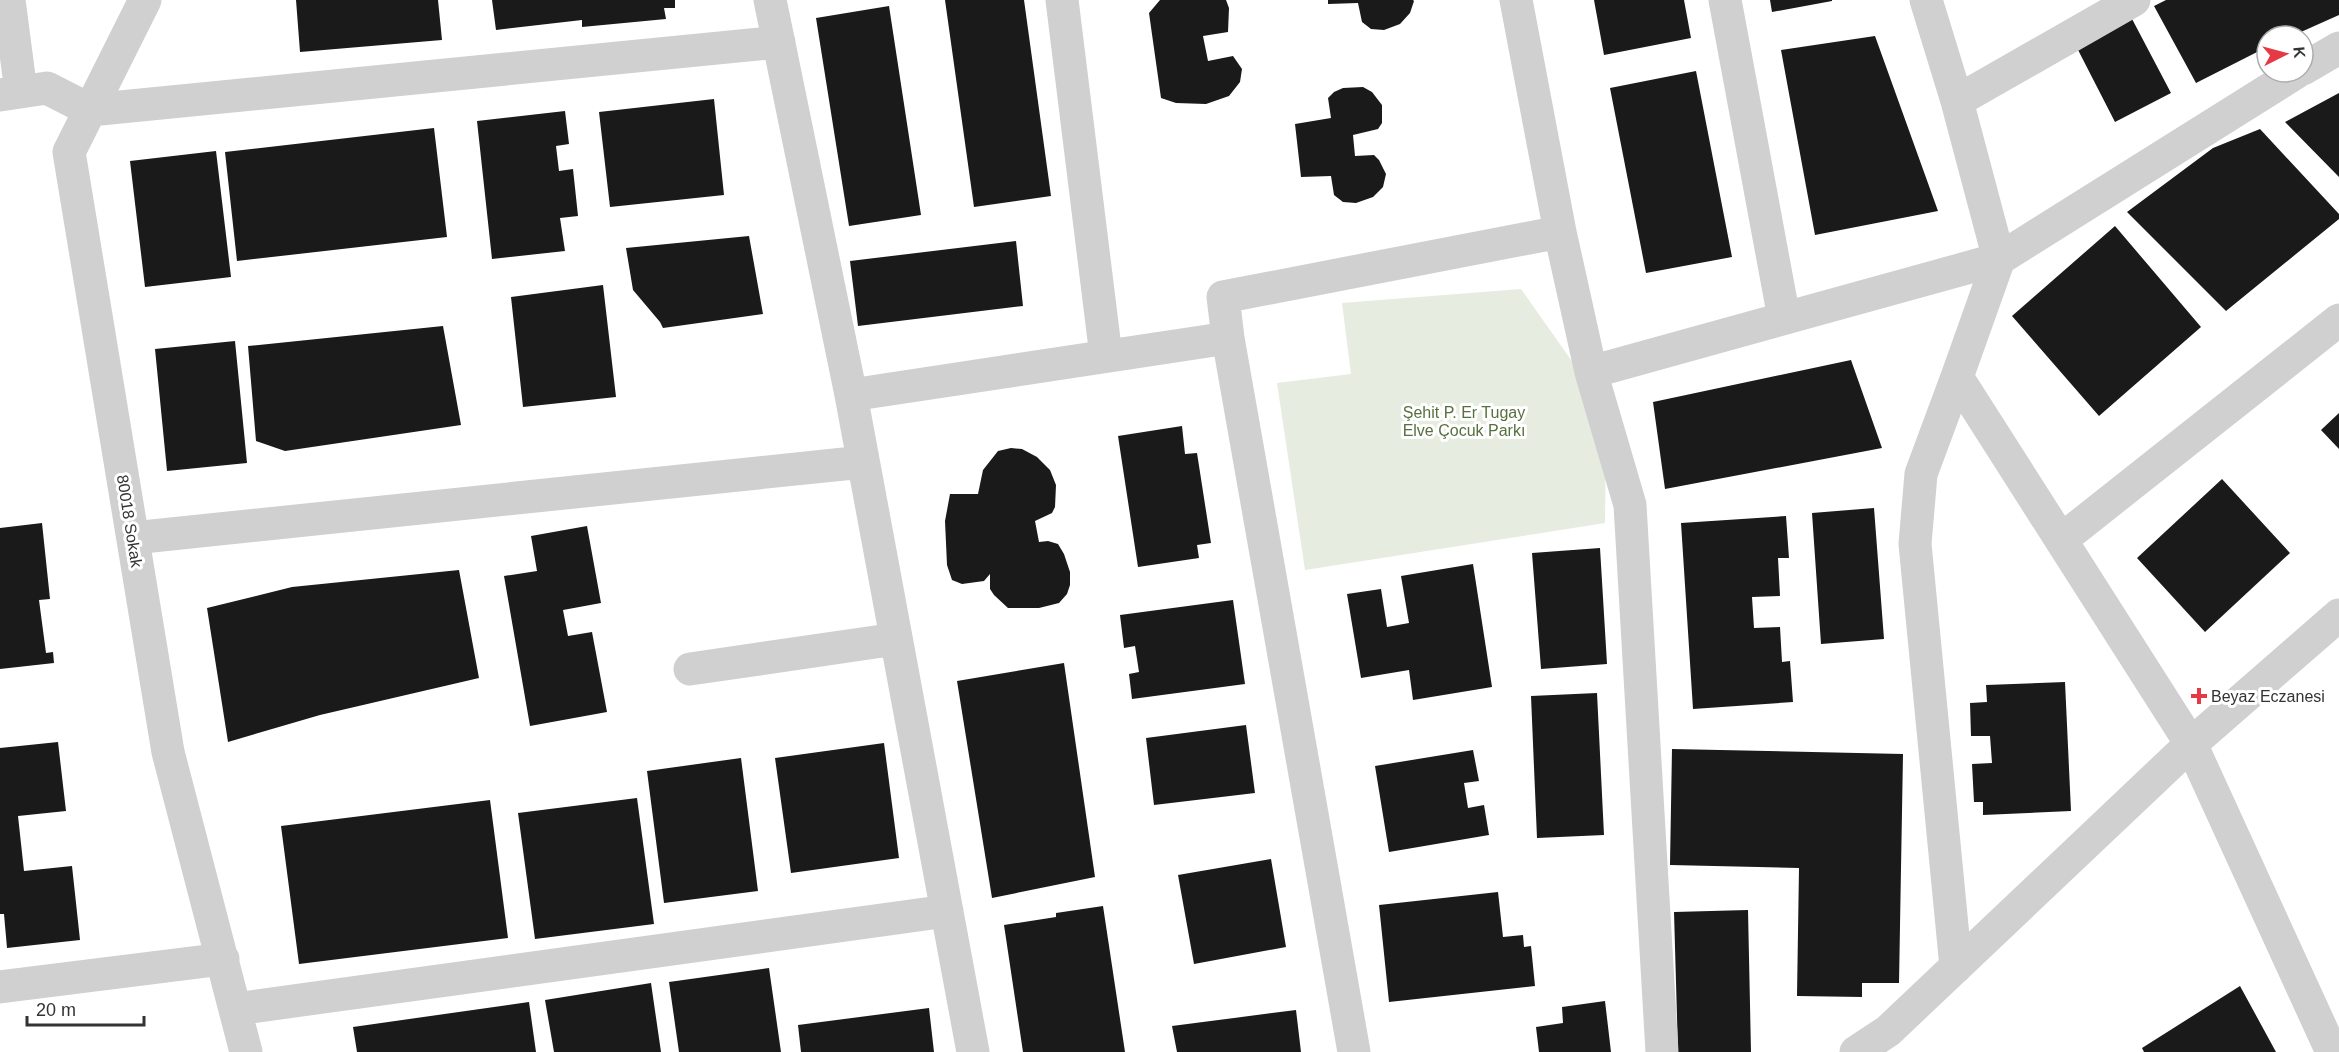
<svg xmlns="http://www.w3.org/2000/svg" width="2339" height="1052" font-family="Helvetica,sans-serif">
  <rect width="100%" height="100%" fill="#fff"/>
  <path fill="#e6ecdf" d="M1521,289L1593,391L1606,424L1605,523L1305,570L1277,383L1351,374L1342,303Z"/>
  <path fill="#1a1a1a" d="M296,0H438L442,40L300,52Z
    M492,0H675V8H664L666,19L582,27V20L496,30Z
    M945,0H1024L1051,196L974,207Z
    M1160,0H1226L1229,8L1228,32L1203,36L1208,61L1233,56L1242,69L1240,82L1229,96L1206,104L1176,103L1161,98L1149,13Z
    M1328,0H1413L1414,1L1410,13L1400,24L1384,30L1371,29L1362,22L1358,3L1328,4Z
    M1594,0H1684L1691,38L1604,55Z
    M1770,0H1832V1L1772,12Z
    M2166,0H2339V15L2292,36H2267V47L2196,83L2154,6Z
    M889,6L921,215L849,226L816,18Z
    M2131,17L2171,93L2115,122L2076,46Z
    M1875,36L1938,211L1815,235L1781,50Z
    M1696,71L1732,257L1646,273L1610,88Z
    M1363,87L1372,92L1382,105V123L1378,129L1353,135L1355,156L1374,155L1379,160L1386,174L1383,187L1373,197L1356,203L1343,202L1334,195L1331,176L1301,177L1295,124L1331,118L1328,98L1334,92L1343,88Z
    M2339,93V177L2285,122Z
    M714,99L724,195L610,207L599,112Z
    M565,111L569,144L556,146L559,171L573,169L578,216L560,218L565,251L492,259L477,121Z
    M434,128L447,237L237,261L225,152Z
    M2260,129L2339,214V219L2226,311L2127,212L2213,148Z
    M216,151L231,277L145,287L130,161Z
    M2115,226L2201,327L2099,416L2012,316Z
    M749,236L763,314L663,328L660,322L633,290L626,248Z
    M1016,241L1023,306L858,326L850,261Z
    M603,285L616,397L523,407L511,297Z
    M443,326L461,425L285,451L256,441L248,346Z
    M235,341L247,463L167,471L155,349Z
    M1851,360L1882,448L1665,489L1653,402Z
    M2339,413V449L2321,430Z
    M1182,426L1185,454L1197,453L1211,543L1197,545L1199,558L1138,567L1118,436Z
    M1011,448L1022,449L1037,457L1050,470L1056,485L1055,507L1052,513L1035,521L1039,542L1048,541L1058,544L1064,554L1070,572V585L1067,594L1059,603L1039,608H1008L994,595L990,589V574L984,581L962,584L952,580L947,565L945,521L950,494H978L983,470L998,451Z
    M2222,479L2290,553L2205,632L2137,558Z
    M1874,508L1884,639L1821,644L1812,513Z
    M1786,516L1789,558H1778L1780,596L1752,597L1754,628L1780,627L1782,662L1790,661L1793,702L1693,709L1681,523Z
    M42,523L50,599L39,600L46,653L53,652L54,663L0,669V528Z
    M587,526L601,603L563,610L568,636L592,632L607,712L530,726L504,576L537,571L531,536Z
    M1600,548L1607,664L1541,669L1532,553Z
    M1473,564L1492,687L1413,700L1409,670L1361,678L1347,594L1381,589L1387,627L1409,623L1401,576Z
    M459,570L479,678L320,715L228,742L207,608L292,587Z
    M1233,600L1245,684L1132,699L1129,674L1139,672L1135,646L1124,648L1120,615Z
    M1064,663L1095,877L992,898L957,681Z
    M2065,682L2071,811L1983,815V802H1974L1972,764L1992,763L1990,736H1971L1970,703L1987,702L1986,685Z
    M1597,693L1604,835L1537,838L1531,696Z
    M1246,725L1255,793L1154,805L1146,738Z
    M58,742L66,811L18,816L24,871L72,866L80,940L7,948L4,914H0V748Z
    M884,743L899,858L791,873L775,758Z
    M1672,749L1903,754L1899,983H1862V997L1797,996L1799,868L1670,865Z
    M1473,750L1479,781L1464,783L1468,808L1484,805L1489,835L1389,852L1375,766Z
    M741,758L758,891L664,903L647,771Z
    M637,798L654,924L535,939L518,813Z
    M490,800L508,938L299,964L281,826Z
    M1271,859L1286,947L1194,964L1178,875Z
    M1498,892L1503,937L1523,935L1524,947L1531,946L1535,986L1389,1002L1379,905Z
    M1103,906L1125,1052H1023L1004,925L1056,917V913Z
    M1748,910L1751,1052H1678L1674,912Z
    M769,968L781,1052H679L669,982Z
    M651,983L661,1052H554L545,1000Z
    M2240,986L2276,1052H2144L2142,1048Z
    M1605,1001L1611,1052H1539L1536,1027L1563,1023L1562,1007Z
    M529,1002L536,1052H357L353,1027Z
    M929,1008L934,1052H801L798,1025Z
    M1296,1010L1301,1052H1177L1172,1026Z"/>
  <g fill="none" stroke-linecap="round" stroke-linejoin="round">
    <path stroke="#d0d0d0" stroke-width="33" d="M9,0L21,92
      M145,0L69,152L168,752L246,1052
      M770,0L851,395L973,1052
      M1062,0L1106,356
      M1516,0L1560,232L1591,372L1630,505L1662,1052
      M1725,0L1784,318
      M1926,0L1957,101L1999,259L1957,377L2191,744L2332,1052
      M2303,69L2339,48
      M0,95L47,88L90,110L779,42
      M1957,101L2134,0
      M1591,372L1999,259L2297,72
      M851,395L1228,338
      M133,538L863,462
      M2061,540L2339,320
      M690,669L896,639
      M1956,967L1915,544L1921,474L1957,377
      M0,987L223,959
      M236,1009L947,911
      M1354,1052L1228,338L1223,297L1560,232
      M1856,1052L1888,1031L2191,744L2339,615"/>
  </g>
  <path fill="#e63946" stroke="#fff" stroke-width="2" d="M2196 687h6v6h6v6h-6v6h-6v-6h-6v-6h6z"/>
  <g text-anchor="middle" stroke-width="6" stroke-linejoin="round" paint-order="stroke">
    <g font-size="16" fill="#56703f" stroke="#fff">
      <text x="1464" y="418">Şehit P. Er Tugay<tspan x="1464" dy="18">Elve Çocuk Parkı</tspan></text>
    </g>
    <g font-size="16" fill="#333" stroke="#fff">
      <text transform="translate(130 521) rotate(81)" y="6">80018 Sokak</text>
    </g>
    <g font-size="16" fill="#333" stroke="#fff" text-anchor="start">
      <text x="2211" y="702">Beyaz Eczanesi</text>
    </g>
  </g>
  <g transform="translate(2285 54) rotate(84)"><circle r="28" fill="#ffffff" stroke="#adadad" stroke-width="1.5"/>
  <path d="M0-4.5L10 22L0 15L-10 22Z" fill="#e63946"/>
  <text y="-9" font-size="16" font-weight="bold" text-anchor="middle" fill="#333333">K</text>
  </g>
  <path d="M27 1016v9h117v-9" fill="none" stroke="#333333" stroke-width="3"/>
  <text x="36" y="1016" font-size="18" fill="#333333" stroke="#ffffff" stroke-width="4.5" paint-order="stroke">20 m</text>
</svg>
